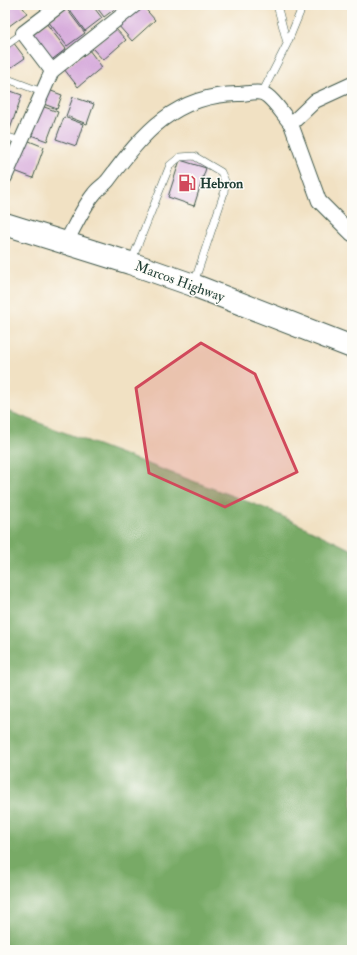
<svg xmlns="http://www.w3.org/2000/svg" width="357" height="955" font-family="'IM FELL Double Pica',serif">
  <rect width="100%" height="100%" fill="#fdfcf7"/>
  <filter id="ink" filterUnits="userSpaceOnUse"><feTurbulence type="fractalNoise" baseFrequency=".025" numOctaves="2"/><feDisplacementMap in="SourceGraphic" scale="8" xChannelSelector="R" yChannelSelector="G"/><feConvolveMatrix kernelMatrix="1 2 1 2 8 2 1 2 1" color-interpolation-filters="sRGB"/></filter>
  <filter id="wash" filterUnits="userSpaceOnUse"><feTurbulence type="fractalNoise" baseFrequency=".012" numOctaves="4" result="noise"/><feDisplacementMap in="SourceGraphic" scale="16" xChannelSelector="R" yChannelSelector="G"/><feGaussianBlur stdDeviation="0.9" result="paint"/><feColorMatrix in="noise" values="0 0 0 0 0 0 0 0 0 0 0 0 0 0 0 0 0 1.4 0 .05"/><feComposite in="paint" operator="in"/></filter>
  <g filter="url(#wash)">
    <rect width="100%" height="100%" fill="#f1e1c3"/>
    <path fill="#78aa66" stroke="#4c744d" d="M5,410L267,509L352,550V950H5Z"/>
    <g id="blocks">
      <path fill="#d7acdc" d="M6,5H21L27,13L5,29Z
        M73,5H92L102,18L85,31L68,8Z
        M95,5H120L104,17Z
        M142,5L155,20L132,41L118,25Z
        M66,8L85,33L67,46L48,21Z
        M46,23L66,49L49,62L29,35Z
        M115,28L126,40L103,60L92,48Z
        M13,42L25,58L6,71L5,47Z
        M89,50L102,67L78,87L64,69Z
        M5,89L22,95L10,129L5,127Z
        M46,89L62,95L57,109L41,103Z
        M73,97L94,104L87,124L66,116Z
        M39,105L58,112L47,141L28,134Z
        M64,117L83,124L76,146L56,139Z
        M24,139L44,147L33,178L12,170Z
        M180,160L206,168L194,206L168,197Z"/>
    </g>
  </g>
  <g filter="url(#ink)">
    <use href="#blocks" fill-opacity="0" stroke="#3e5649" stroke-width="1"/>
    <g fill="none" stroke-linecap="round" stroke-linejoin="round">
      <g stroke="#3e5649" stroke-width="8">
        <path id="service" d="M277,5L287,43
          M5,46L23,33
          M5,78L42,92
          M262,93L287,44L303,5
          M5,136L21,141
          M131,262L170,165L180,157L194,156L221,172L225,181L224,193L194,283"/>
      </g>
      <g stroke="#3e5649" stroke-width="16">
        <path id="minor" d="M52,71L23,33L60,5
          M352,84L315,101L291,124L319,201L352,234
          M5,177L52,71L135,5
          M65,244C74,228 83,207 94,194C98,188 105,185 109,179C144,132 175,95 238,94C245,94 256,91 262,93C272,96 284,116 291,124"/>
      </g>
      <g stroke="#3e5649" stroke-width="24">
        <path id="primary" d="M5,224L130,263L193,285L352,347"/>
      </g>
      <use href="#service" stroke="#fff" stroke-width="7"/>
      <use href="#minor" stroke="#fff" stroke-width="14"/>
      <use href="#primary" stroke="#fff" stroke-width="22"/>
    </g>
  </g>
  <path fill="#d1495b" fill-opacity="0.2" stroke="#d1495b" stroke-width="3" stroke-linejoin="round" d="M201,343L255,374L297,472L225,507L149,473L136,388Z"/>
  <defs>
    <g id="fuel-bare" transform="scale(1.38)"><path d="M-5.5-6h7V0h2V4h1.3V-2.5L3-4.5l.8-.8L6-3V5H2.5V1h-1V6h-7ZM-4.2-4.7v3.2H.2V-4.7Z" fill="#d1495b" stroke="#fdfcf7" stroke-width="2.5" paint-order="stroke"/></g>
  </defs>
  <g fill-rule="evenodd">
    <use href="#fuel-bare" x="187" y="183"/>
  </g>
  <g text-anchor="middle" stroke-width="3" stroke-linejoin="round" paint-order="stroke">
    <g font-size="14" font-weight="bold" fill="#1f3d34" stroke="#fdfcf7" text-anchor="start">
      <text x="200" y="188">Hebron</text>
    </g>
    <g font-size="14" fill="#1f3d34" stroke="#fdfcf7">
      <text transform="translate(180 281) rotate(20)" y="5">Marcos Highway</text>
    </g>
  </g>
  <rect width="357" height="955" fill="none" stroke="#fdfcf7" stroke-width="20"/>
</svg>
